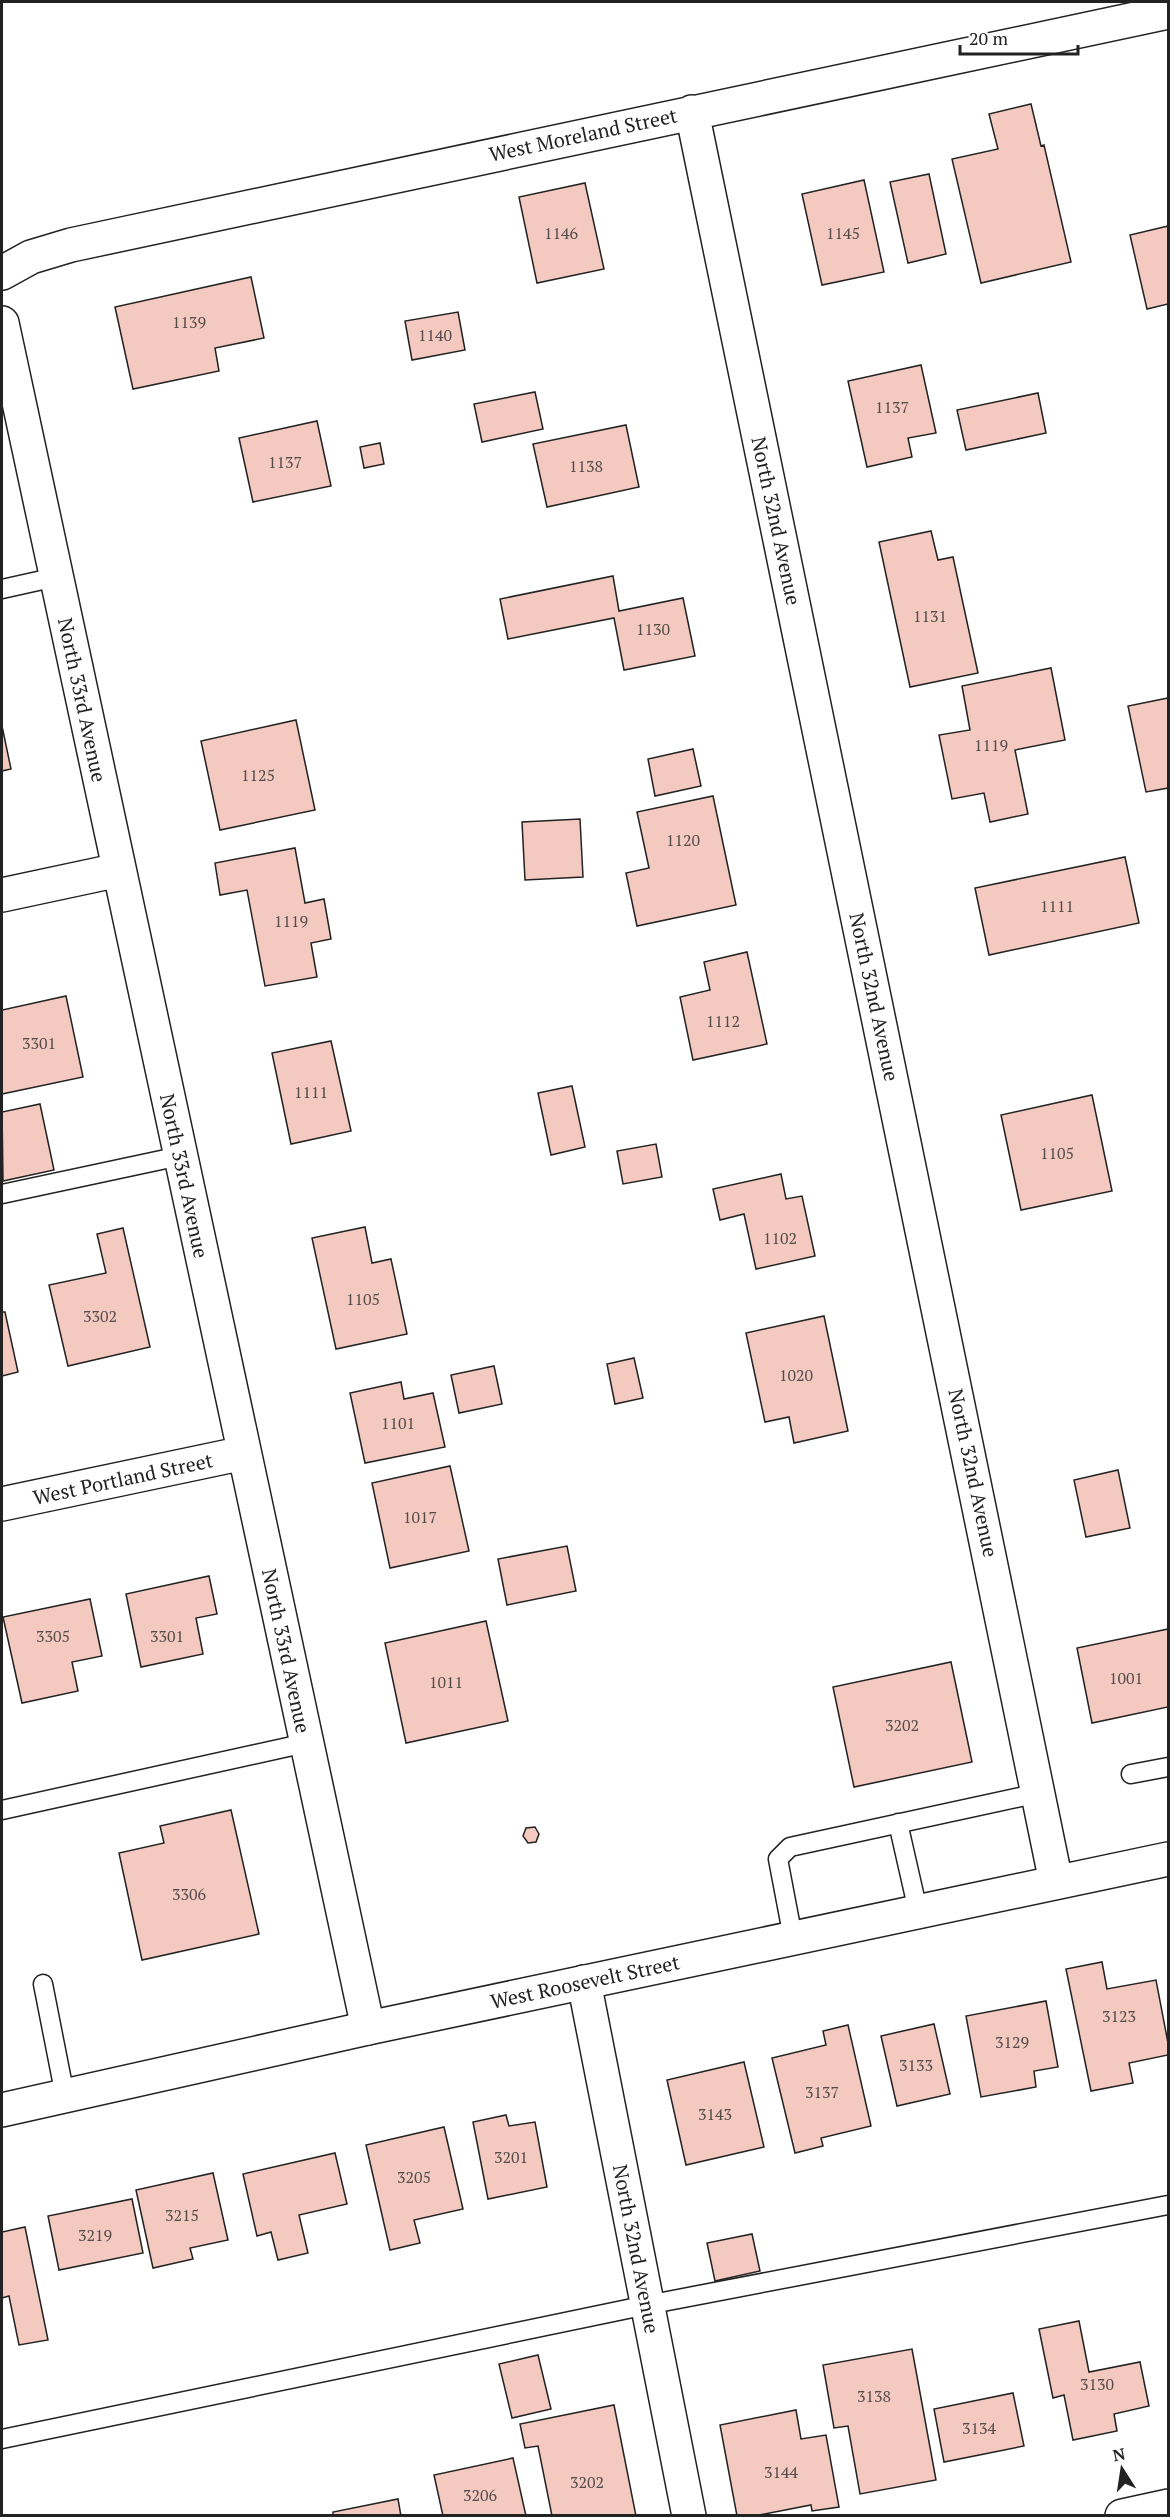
<svg xmlns="http://www.w3.org/2000/svg" width="1170" height="2517" font-family="'PT Serif',serif">
  <rect width="100%" height="100%" fill="#fff"/>
  <path fill="#f3c9c0" stroke="#222" stroke-width="1.5" d="M1031,104L1041,146L1044,145L1071,262L981,283L952,159L998,149L989,114Z
    M929,174L946,254L908,263L890,182Z
    M864,180L884,272L822,285L802,194Z
    M585,183L604,269L537,283L519,197Z
    M1168,226V304L1147,309L1130,235Z
    M251,277L264,338L215,348L219,371L133,389L115,307Z
    M458,312L465,350L412,360L405,321Z
    M921,365L936,433L908,438L912,457L867,467L848,381Z
    M535,392L543,429L482,442L474,404Z
    M1038,393L1046,433L966,450L957,410Z
    M317,421L331,486L253,502L239,438Z
    M626,425L639,487L547,507L533,444Z
    M380,443L384,464L364,468L360,447Z
    M931,531L938,560L953,557L978,673L910,687L879,542Z
    M613,576L619,611L683,598L695,656L624,670L614,618L508,639L500,599Z
    M1051,668L1065,740L1015,750L1028,814L990,822L984,793L952,799L939,735L970,730L962,686Z
    M1168,698V788L1146,792L1128,706Z
    M296,720L315,810L220,830L201,741Z
    M2,726L11,769L2,771Z
    M693,749L701,786L655,796L648,759Z
    M713,796L736,905L637,926L626,873L649,868L637,812Z
    M580,819L583,877L525,880L522,822Z
    M295,848L305,903L324,899L331,939L311,943L317,977L265,986L247,890L220,895L215,863Z
    M1125,857L1139,923L989,955L975,888Z
    M747,952L767,1044L693,1060L680,997L710,990L704,962Z
    M66,996L83,1077L2,1094V1010Z
    M331,1041L351,1131L291,1144L272,1053Z
    M572,1086L585,1147L551,1155L538,1093Z
    M1092,1095L1112,1191L1021,1210L1001,1115Z
    M40,1104L54,1170L3,1181L2,1112Z
    M656,1144L662,1177L623,1184L617,1151Z
    M781,1174L786,1199L802,1196L815,1256L756,1269L744,1214L720,1220L713,1189Z
    M365,1227L372,1263L391,1259L407,1334L336,1349L312,1238Z
    M123,1228L150,1347L68,1366L49,1285L106,1273L97,1234Z
    M2,1312H5L18,1372L2,1376Z
    M824,1316L848,1431L794,1443L789,1417L765,1422L746,1333Z
    M634,1358L643,1398L615,1404L607,1364Z
    M494,1366L502,1404L459,1413L451,1375Z
    M401,1382L404,1399L433,1393L445,1447L365,1463L350,1393Z
    M450,1466L469,1551L390,1568L372,1483Z
    M1118,1470L1130,1528L1086,1537L1074,1480Z
    M567,1546L576,1591L507,1605L498,1559Z
    M209,1576L217,1614L196,1618L203,1654L141,1667L126,1594Z
    M90,1599L102,1656L72,1662L78,1691L22,1703L3,1617Z
    M486,1621L508,1721L406,1743L385,1643Z
    M1168,1629V1707L1092,1723L1077,1648Z
    M951,1662L972,1762L854,1787L833,1687Z
    M231,1810L259,1934L142,1960L119,1853L164,1843L160,1826Z
    M535,1827L539,1834L536,1842L528,1843L523,1836L526,1828Z
    M1102,1962L1107,1989L1156,1980L1168,2043V2055L1129,2063L1133,2083L1091,2091L1066,1969Z
    M1046,2001L1058,2067L1034,2071L1036,2087L981,2097L966,2016Z
    M934,2024L950,2094L897,2106L881,2036Z
    M848,2025L871,2126L821,2138L823,2146L795,2153L772,2058L826,2045L823,2031Z
    M744,2062L764,2147L686,2165L667,2080Z
    M506,2115L509,2126L535,2122L547,2187L488,2199L473,2122Z
    M444,2127L463,2209L414,2220L420,2243L390,2250L366,2145Z
    M335,2153L347,2204L299,2215L308,2253L278,2260L271,2232L257,2236L243,2174Z
    M213,2173L228,2240L190,2248L193,2259L153,2268L136,2190Z
    M132,2199L143,2253L59,2270L48,2216Z
    M25,2227L48,2340L19,2345L9,2296L2,2298V2232Z
    M752,2234L760,2271L715,2281L707,2243Z
    M1079,2321L1089,2372L1140,2362L1149,2406L1114,2414L1117,2431L1073,2440L1064,2395L1053,2398L1039,2329Z
    M912,2349L936,2480L860,2494L848,2426L834,2428L823,2365Z
    M538,2355L551,2409L512,2418L499,2364Z
    M1013,2393L1024,2446L944,2462L934,2409Z
    M614,2405L636,2516H552L538,2446L525,2448L520,2424Z
    M796,2410L801,2439L826,2435L839,2507L812,2511L811,2505L754,2516H737L720,2425Z
    M513,2458L526,2516H443L434,2475Z
    M398,2499L401,2516H333V2512Z"/>
  <g fill="none" stroke-linecap="round" stroke-linejoin="round">
    <g stroke="#222" stroke-width="21">
      <path id="service" d="M2,589L56,577
        M2,1194L180,1156
        M1131,1774L1168,1767
        M2,1810L306,1743
        M898,1823L918,1911
        M793,1938L778,1859L790,1847L1039,1793
        M43,1984L65,2096
        M2,2439L647,2305L1168,2205"/>
    </g>
    <g stroke="#222" stroke-width="36">
      <path id="minor" d="M692,112L1056,1882
        M2,273L31,257L71,245L1168,12
        M2,323L368,2028
        M2,895L119,870
        M2,1504L244,1453
        M584,1982L689,2516
        M1122,2516L1168,2506"/>
    </g>
    <g stroke="#222" stroke-width="36">
      <path id="tertiary" d="M2,2110L368,2028L1168,1859"/>
    </g>
    <use href="#service" stroke="#fff" stroke-width="18"/>
    <use href="#minor" stroke="#fff" stroke-width="33"/>
    <use href="#tertiary" stroke="#fff" stroke-width="33"/>
  </g>
  <g text-anchor="middle" stroke-width="4.5" stroke-linejoin="round" paint-order="stroke">
    <g font-size="16" fill="#564c4a">
      <text x="561" y="239">1146</text>
      <text x="843" y="239">1145</text>
      <text x="189" y="328">1139</text>
      <text x="435" y="341">1140</text>
      <text x="892" y="413">1137</text>
      <text x="285" y="468">1137</text>
      <text x="586" y="472">1138</text>
      <text x="930" y="622">1131</text>
      <text x="653" y="635">1130</text>
      <text x="991" y="751">1119</text>
      <text x="258" y="781">1125</text>
      <text x="683" y="846">1120</text>
      <text x="1057" y="912">1111</text>
      <text x="291" y="927">1119</text>
      <text x="723" y="1027">1112</text>
      <text x="39" y="1049">3301</text>
      <text x="311" y="1098">1111</text>
      <text x="1057" y="1159">1105</text>
      <text x="780" y="1244">1102</text>
      <text x="363" y="1305">1105</text>
      <text x="100" y="1322">3302</text>
      <text x="796" y="1381">1020</text>
      <text x="398" y="1429">1101</text>
      <text x="420" y="1523">1017</text>
      <text x="53" y="1642">3305</text>
      <text x="167" y="1642">3301</text>
      <text x="1126" y="1684">1001</text>
      <text x="446" y="1688">1011</text>
      <text x="902" y="1731">3202</text>
      <text x="189" y="1900">3306</text>
      <text x="1119" y="2022">3123</text>
      <text x="1012" y="2048">3129</text>
      <text x="916" y="2071">3133</text>
      <text x="822" y="2098">3137</text>
      <text x="715" y="2120">3143</text>
      <text x="511" y="2163">3201</text>
      <text x="414" y="2183">3205</text>
      <text x="182" y="2221">3215</text>
      <text x="95" y="2241">3219</text>
      <text x="1097" y="2390">3130</text>
      <text x="874" y="2402">3138</text>
      <text x="979" y="2434">3134</text>
      <text x="781" y="2478">3144</text>
      <text x="587" y="2488">3202</text>
      <text x="480" y="2501">3206</text>
    </g>
    <g font-size="20" fill="#222" stroke="#fff">
      <text transform="translate(583 135) rotate(-12)" y="7">West Moreland Street</text>
      <text transform="translate(776 521) rotate(78)" y="7">North 32nd Avenue</text>
      <text transform="translate(82 700) rotate(78)" y="7">North 33rd Avenue</text>
      <text transform="translate(874 997) rotate(78)" y="7">North 32nd Avenue</text>
      <text transform="translate(184 1176) rotate(78)" y="7">North 33rd Avenue</text>
      <text transform="translate(973 1473) rotate(78)" y="7">North 32nd Avenue</text>
      <text transform="translate(123 1479) rotate(-12)" y="7">West Portland Street</text>
      <text transform="translate(286 1651) rotate(78)" y="7">North 33rd Avenue</text>
      <text transform="translate(585 1982) rotate(-12)" y="7">West Roosevelt Street</text>
      <text transform="translate(636 2249) rotate(79)" y="7">North 32nd Avenue</text>
    </g>
  </g>
  <rect width="1170" height="2517" fill="none" stroke="#222222" stroke-width="6"/>
  <g transform="translate(1122 2469) rotate(348)" stroke="#ffffff" stroke-width="4.5" paint-order="stroke">
  <path d="M0-4.5L10 22L0 15L-10 22Z" fill="#222222"/>
  <text y="-9" font-size="16" font-weight="bold" text-anchor="middle" fill="#222222">N</text>
  </g>
  <path d="M960 45v9h118v-9" fill="none" stroke="#222222" stroke-width="3"/>
  <text x="969" y="45" font-size="18" fill="#222222" stroke="#ffffff" stroke-width="4.5" paint-order="stroke">20 m</text>
</svg>
